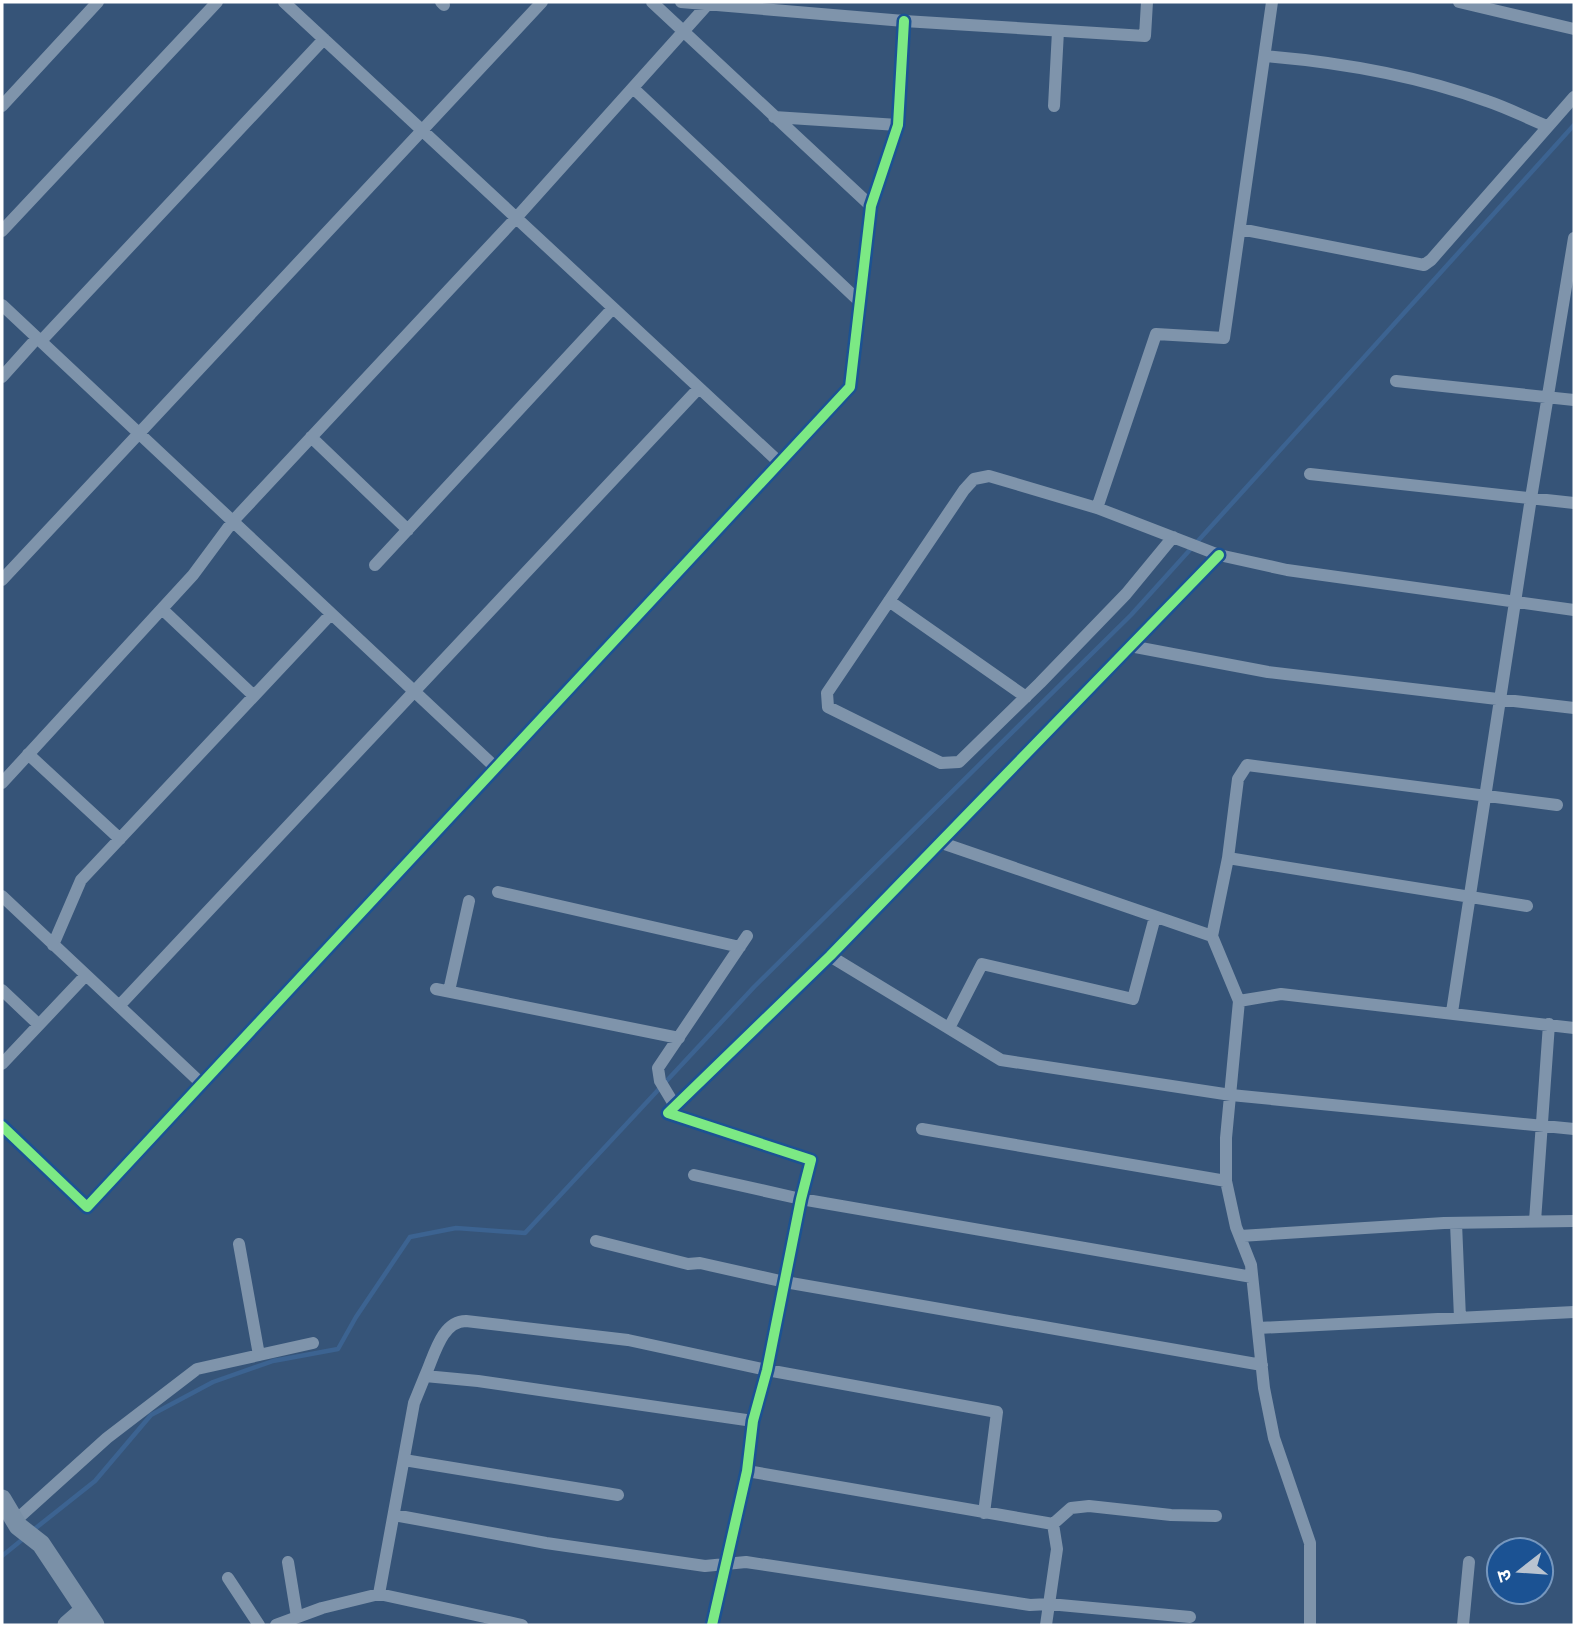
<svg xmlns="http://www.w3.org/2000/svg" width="1576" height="1627" font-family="'Nunito Sans','Noto Sans Devanagari',sans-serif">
  <rect width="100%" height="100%" fill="#365478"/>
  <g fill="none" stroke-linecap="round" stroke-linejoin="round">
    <path stroke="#3c6391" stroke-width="4.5" d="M32,1531L95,1481L151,1415L213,1382L273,1361L338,1349L356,1317L410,1237L456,1228L525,1233L754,987L1131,615L1574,125
      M2,1556L23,1539"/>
    <path stroke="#7f94ab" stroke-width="12" d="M284,2L780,463
      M441,2L444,5
      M652,2L871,206
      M681,2L904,21L1145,36L1147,2
      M1459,2L1574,29
      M1265,56C1338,62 1418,76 1487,101C1508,108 1527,118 1547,126
      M633,88L860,302
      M2,106L98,2
      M1054,106L1058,31
      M774,117L898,125
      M1240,229L1424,265L1431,260L1574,97
      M2,231L217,2
      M2,305L496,768
      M41,341L324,39
      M2,377L37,338
      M1396,381L1574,400
      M311,437L408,530
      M1310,474L1574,503
      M1097,508L1156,334L1224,338L1272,2
      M1173,537L1126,594L1040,683L959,762L941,763L828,707L827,693L964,490L974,479L989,476L1097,508L1219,555L1287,570L1574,610
      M375,565L613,308
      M2,580L542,2
      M889,601L1026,697
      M162,609L254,696
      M1130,646L1268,672L1574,708
      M28,754L120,839
      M2,783L193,575L233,521L516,218L708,4
      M939,842L1212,936
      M1228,858L1212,936L1239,1001
      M498,892L740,947
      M2,896L202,1084
      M1527,906L1228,858L1238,779L1247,765L1557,805
      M53,945L81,880L331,614
      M830,956L1001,1060L1231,1095L1574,1129
      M436,989L679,1038
      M2,990L39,1025
      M449,991L469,901
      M119,1006L699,388
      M1452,1012L1531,498L1574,238
      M949,1028L982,964L1133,999L1155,917
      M2,1064L86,975
      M675,1106L660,1081L658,1068L747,936
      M2,1126L87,1207L850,387L871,206L898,125L904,21
      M922,1129L1226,1181
      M694,1175L801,1199L1252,1277
      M1535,1221L1549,1024
      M1456,1223L1460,1318
      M1240,1236L1444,1223L1574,1221
      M596,1241L688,1264L700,1263L785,1282L1262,1365
      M239,1244L259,1355
      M1258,1328L1574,1312
      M425,1376C434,1357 441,1321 466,1321L628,1340L767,1370L997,1412L984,1513
      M404,1460L618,1495
      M747,1471L1053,1524
      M394,1515L546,1543L705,1566L746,1562L1030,1605L1049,1604L1190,1617
      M15,1521L107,1438L197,1369L313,1343
      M1053,1524L1071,1508L1089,1506L1171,1515L1216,1516
      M288,1562L297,1617
      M228,1578L259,1625
      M379,1594L414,1403L425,1376L478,1381L753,1421
      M276,1625L322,1608L379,1594L522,1625
      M712,1625L747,1471L753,1421L767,1370L801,1199L811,1160L668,1113L830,956L1219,555
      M1046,1625L1057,1549L1053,1524
      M1310,1625V1543L1274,1438L1264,1388L1251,1265L1236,1227L1226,1181V1138L1239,1001L1281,994L1574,1028
      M1463,1625L1469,1562"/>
    <path stroke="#7a90a7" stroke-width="19" d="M2,1499L18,1526L41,1544L95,1625
      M67,1625L83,1611"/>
    <g stroke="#1b5293" stroke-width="15">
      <path id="cycleway" d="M2,1126L87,1207L850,387L871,206L898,125L904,21
        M712,1625L747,1471L753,1421L767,1370L801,1199L811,1160L668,1113L830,956L1219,555"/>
    </g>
    <use href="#cycleway" stroke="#7ce984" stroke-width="10"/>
  </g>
  <rect width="1576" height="1627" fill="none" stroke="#ffffff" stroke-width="7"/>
  <g transform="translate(1520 1571) rotate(253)"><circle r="33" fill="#1b5293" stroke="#7697be" stroke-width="2"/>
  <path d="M0-5L12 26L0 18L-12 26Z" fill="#b9c3d0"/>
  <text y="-10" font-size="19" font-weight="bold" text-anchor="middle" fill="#ffffff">उ</text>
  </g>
</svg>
